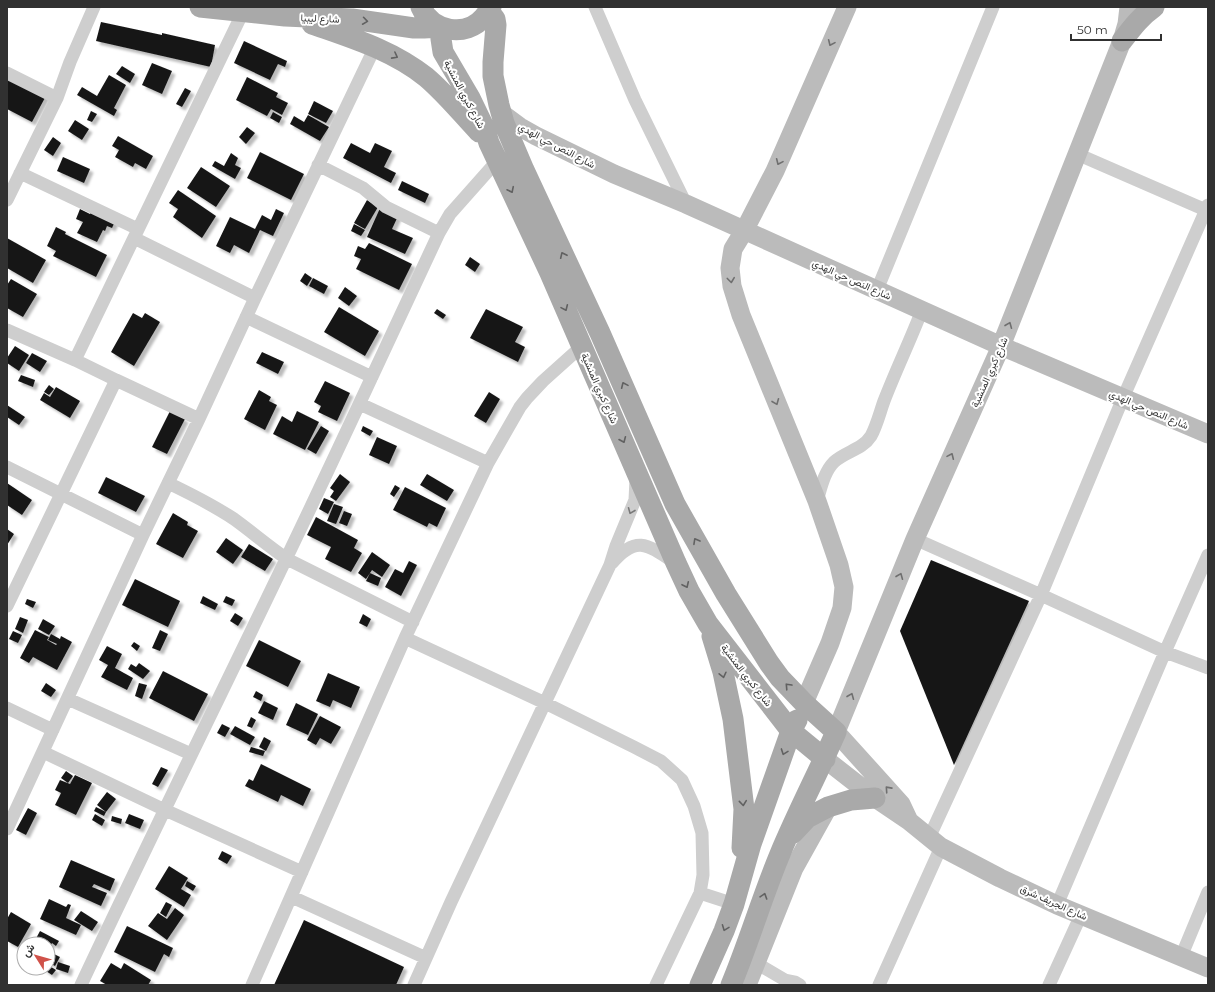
<svg xmlns="http://www.w3.org/2000/svg" width="1215" height="992" font-family="Montserrat,Vazirmatn,sans-serif">
  <defs>
    <filter id="shadow"><feDropShadow dx="3.5" dy="3.5" stdDeviation="1" flood-color="#0004"/></filter>
  </defs>
  <rect width="100%" height="100%" fill="#fff"/>
  <path fill="#181818" filter="url(#shadow)" d="M101,22L162,35V33L215,45L211,67L96,41Z
    M244,41L287,61L285,67L278,64L270,80L234,63Z
    M152,63L172,71L162,94L142,85Z
    M122,66L135,74L130,83L116,74Z
    M7,73L47,94L32,122L7,109Z
    M109,75L126,85L114,108L117,110L114,116L77,95L82,87L97,96Z
    M247,77L278,93L276,97L288,103L282,115L271,109L267,116L236,100Z
    M185,88L191,91L182,107L176,104Z
    M314,101L333,111L326,123L308,114Z
    M91,111L97,114L92,122L87,120Z
    M273,112L282,117L279,123L270,118Z
    M308,115L329,127L320,141L290,124L294,116L304,122Z
    M75,120L89,129L82,140L68,131Z
    M247,127L255,133L246,144L239,137Z
    M118,136L153,156L146,169L135,163L133,167L115,157L119,150L112,146Z
    M53,137L61,143L53,156L44,150Z
    M351,143L370,153L375,143L392,151L384,167L396,173L391,183L343,158Z
    M260,152L304,174L291,200L247,178Z
    M231,153L238,158L235,165L241,168L235,179L212,166L215,161L224,166Z
    M63,157L90,169L84,183L57,171Z
    M201,167L230,186L216,207L187,188Z
    M402,181L429,194L425,203L398,190Z
    M178,190L216,216L202,238L173,217L178,209L169,203Z
    M367,200L378,207L365,229L354,223Z
    M95,205L118,215L112,228L107,226L105,231L103,230L97,242L77,233L83,222L76,219L80,209L90,214Z
    M381,206L399,214L392,229L413,238L405,254L367,237Z
    M276,209L284,213L273,236L260,230L249,253L234,245L230,253L216,246L230,217L255,229L262,215L271,220Z
    M354,224L365,230L361,236L351,231Z
    M56,227L66,232L65,234L107,255L96,277L53,256L56,251L47,246Z
    M7,238L46,260L33,283L7,268Z
    M369,243L412,264L399,290L356,269L361,259L354,256L358,246L365,249Z
    M470,257L480,264L475,272L465,265Z
    M305,273L312,278L307,286L300,281Z
    M313,278L328,286L324,294L309,286Z
    M11,279L37,294L23,317L7,308V285Z
    M345,287L357,296L349,306L338,298Z
    M339,307L379,331L365,356L324,332Z
    M437,309L446,315L443,319L434,313Z
    M486,309L523,327L515,342L525,347L518,362L470,338Z
    M133,313L142,318L145,313L160,322L134,366L111,352Z
    M15,346L29,355L19,371L7,363V358Z
    M262,352L284,362L278,374L256,363Z
    M32,353L47,361L40,372L26,363Z
    M21,375L35,380L33,387L18,381Z
    M325,381L350,393L337,421L318,412L321,406L314,402Z
    M49,385L54,389L49,395L44,392Z
    M56,387L80,401L70,418L40,400L44,393L50,397Z
    M259,390L271,397L269,401L277,405L265,430L244,419Z
    M489,392L500,399L486,423L474,416Z
    M7,405L25,417L19,425L7,417Z
    M170,411L185,419L167,454L152,447Z
    M297,411L319,422L305,450L273,434L282,416L292,422Z
    M321,426L329,431L316,454L307,449Z
    M363,426L373,431L370,436L361,431Z
    M377,437L397,446L389,464L369,455Z
    M340,474L350,482L336,501L330,497L334,491L330,488Z
    M427,474L454,490L447,501L420,485Z
    M106,477L145,496L136,512L98,493Z
    M7,483L32,500L22,515L7,505Z
    M395,485L400,488L394,497L390,494Z
    M405,487L446,508L437,527L429,523L427,527L393,510Z
    M324,498L334,502L328,514L319,509Z
    M334,504L343,507L336,524L327,521Z
    M344,511L352,514L347,526L339,523Z
    M173,513L188,522L187,525L198,531L183,558L156,544Z
    M316,517L358,540L354,548L362,553L351,572L325,559L331,547L307,535Z
    M7,529L14,534L7,545Z
    M226,538L243,550L233,564L216,552Z
    M249,544L273,559L265,571L241,557Z
    M372,552L390,565L382,577L372,570L366,579L358,573Z
    M931,560L1029,601L954,765L900,631Z
    M409,561L417,565L401,596L385,587L395,569L403,573Z
    M370,573L381,578L378,586L366,581Z
    M135,579L180,601L168,627L122,605Z
    M203,596L218,604L215,610L200,603Z
    M226,596L235,600L232,606L223,602Z
    M27,599L36,602L33,608L25,604Z
    M235,613L243,618L238,626L230,621Z
    M363,614L371,619L367,627L359,623Z
    M20,617L28,620L23,633L15,629Z
    M43,619L55,626L49,635L38,629Z
    M35,630L49,637L47,640L56,645L57,644L48,640L51,634L60,639L61,636L72,642L57,670L33,657L29,663L20,658Z
    M160,630L168,634L160,651L152,648Z
    M13,631L22,635L18,643L9,639Z
    M259,640L301,661L288,687L246,666Z
    M134,642L140,646L137,651L131,646Z
    M107,646L122,654L115,668L133,678L127,690L101,677L108,665L99,660Z
    M139,663L150,671L143,679L128,669L131,664L136,667Z
    M163,671L208,694L194,721L149,698Z
    M328,673L360,687L351,708L333,700L330,707L316,701Z
    M46,683L56,690L51,697L41,691Z
    M139,683L147,685L142,699L135,696Z
    M256,691L263,695L261,701L253,697Z
    M264,701L278,708L273,720L258,713Z
    M296,703L318,714L308,735L286,725Z
    M320,716L341,727L331,744L320,738L316,745L307,740Z
    M251,717L256,720L252,728L247,726Z
    M222,724L230,728L225,737L217,733Z
    M235,726L255,737L250,745L230,734Z
    M264,737L271,741L266,751L259,747Z
    M251,747L265,751L263,756L249,752Z
    M261,764L311,789L303,806L281,795L278,802L245,786L249,779L253,781Z
    M161,767L168,770L158,787L152,784Z
    M66,771L73,776L68,783L61,778Z
    M75,775L92,783L76,815L55,805L61,793L55,790L60,780L70,784Z
    M107,792L116,799L106,812L97,805Z
    M96,807L106,812L104,816L94,811Z
    M28,808L37,813L26,835L16,830Z
    M95,814L105,820L102,826L92,820Z
    M129,814L144,820L140,829L125,823Z
    M112,816L122,819L121,824L111,821Z
    M222,851L232,856L227,864L218,859Z
    M71,860L115,879L110,891L94,884L92,887L107,893L101,906L59,887Z
    M169,866L188,878L181,889L191,895L184,907L155,889Z
    M187,881L196,886L193,891L185,886Z
    M49,899L66,907L68,904L71,905L66,918L81,925L76,935L40,919Z
    M166,902L172,905L166,917L160,913Z
    M175,908L184,915L167,940L148,926L158,913L167,919Z
    M81,911L98,922L92,931L74,920Z
    M11,912L31,924L18,947L7,941V919Z
    M304,920L404,967L396,985H274Z
    M127,926L173,948L169,957L164,954L155,972L114,952Z
    M40,931L59,941L56,946L52,943L48,950V944H33Z
    M48,951L60,957L55,966L48,962Z
    M58,962L70,966L68,973L56,969Z
    M111,963L121,969L124,963L151,980L148,985H107L100,981Z
    M48,965L56,970L52,975L43,969L44,968H48Z"/>
  <g fill="none" stroke-linecap="round" stroke-linejoin="round">
    <path stroke="#cecece" stroke-width="13" d="M595,7L635,100L686,204
      M7,73L57,98
      M1077,154L1208,211
      M318,165L363,188L386,207L439,233
      M20,173L138,229
      M7,200L57,98L70,62L94,7
      M134,238L255,298
      M877,290L993,7
      M246,317L372,377
      M7,330L75,360
      M116,380L199,419
      M360,404L488,463
      M7,467L143,535
      M168,483C191,494 213,505 234,519C252,532 268,546 287,559L413,622
      M817,501C821,488 824,472 834,462C846,451 862,450 871,436C877,425 880,412 884,401C896,370 910,341 922,310
      M915,539L1041,595L1165,652L1208,668
      M612,563C636,535 647,544 675,563
      M7,606L116,380L75,360L243,12
      M405,638L545,703L634,747L661,761L682,780L694,806L702,833L703,875L700,893L656,985
      M68,699L191,754
      M7,708L53,730
      M43,752L165,810L302,872
      M7,829L143,535L199,419L255,298L375,47
      M929,838L1041,595L1123,398L1208,205
      M700,893L734,904
      M292,897L426,958
      M1057,905L1165,652L1208,555
      M1181,957L1208,892
      M756,963L785,980L795,982L800,985
      M81,985C148,842 218,701 286,559C338,451 388,342 439,233L450,214L497,161
      M252,985L405,638L488,463L520,407L527,398L543,381L582,346
      M414,985L451,902L610,565L616,546L635,500L636,479
      M879,985L941,847
      M1049,985L1081,915"/>
    <path stroke="#bbb" stroke-width="19" d="M501,113L520,127L536,136L614,174L686,204L1001,346L1208,434
      M804,703L830,643L842,608L844,587L839,565L817,501L741,315L732,286L730,268L733,249L744,231L775,171L847,7
      M825,759L875,798L909,821L941,847L1000,878L1057,905L1208,968
      M909,821L901,804L836,732L915,539L1001,346L1122,41L1127,24L1129,7
      M747,985L794,868L828,807"/>
    <path stroke="#a9a9a9" stroke-width="21" d="M200,7L285,16L352,19L414,28H424L440,27
      M421,7C432,32 466,38 484,17C487,14 489,11 491,7
      M489,11L495,19L496,25L493,62V76L499,105L504,123L524,170L600,333L675,504L726,594L769,663L780,678L804,703L836,732C818,773 797,813 780,854C762,897 749,942 731,985
      M312,24C352,38 392,50 426,77C445,93 462,114 479,132
      M442,28L441,39L443,52L470,98L484,127L489,143L550,273L676,563L689,591L708,624L791,731L825,759
      M1122,41C1132,28 1141,16 1154,7
      M712,636L723,672L733,719L744,809L742,848
      M793,833L807,818L828,807L851,800L875,798
      M700,985L724,931L734,904L751,844L791,731L797,720"/>
  </g>
  <defs><path id="oneway-chevron" d="M-2-3.5L2.5 0L-2 3.5" fill="none" stroke-width="1.6" stroke-linecap="round" stroke-linejoin="round"/></defs>
  <g stroke="#616161">
    <use href="#oneway-chevron" transform="translate(365 21) rotate(8)"/>
    <use href="#oneway-chevron" transform="translate(395 56) rotate(28)"/>
    <use href="#oneway-chevron" transform="translate(511 190) rotate(64)"/>
    <use href="#oneway-chevron" transform="translate(563 255) rotate(-115)"/>
    <use href="#oneway-chevron" transform="translate(565 308) rotate(66)"/>
    <use href="#oneway-chevron" transform="translate(624 385) rotate(-114)"/>
    <use href="#oneway-chevron" transform="translate(623 440) rotate(67)"/>
    <use href="#oneway-chevron" transform="translate(696 541) rotate(-119)"/>
    <use href="#oneway-chevron" transform="translate(686 585) rotate(65)"/>
    <use href="#oneway-chevron" transform="translate(723 675) rotate(77)"/>
    <use href="#oneway-chevron" transform="translate(788 686) rotate(-133)"/>
    <use href="#oneway-chevron" transform="translate(784 752) rotate(110)"/>
    <use href="#oneway-chevron" transform="translate(743 803) rotate(84)"/>
    <use href="#oneway-chevron" transform="translate(764 896) rotate(-72)"/>
    <use href="#oneway-chevron" transform="translate(725 928) rotate(111)"/>
  </g>
  <g stroke="#6f6f6f">
    <use href="#oneway-chevron" transform="translate(831 43) rotate(114)"/>
    <use href="#oneway-chevron" transform="translate(779 162) rotate(114)"/>
    <use href="#oneway-chevron" transform="translate(731 280) rotate(83)"/>
    <use href="#oneway-chevron" transform="translate(1009 325) rotate(-68)"/>
    <use href="#oneway-chevron" transform="translate(776 402) rotate(68)"/>
    <use href="#oneway-chevron" transform="translate(951 456) rotate(-66)"/>
    <use href="#oneway-chevron" transform="translate(900 576) rotate(-68)"/>
    <use href="#oneway-chevron" transform="translate(851 696) rotate(-68)"/>
    <use href="#oneway-chevron" transform="translate(888 789) rotate(-132)"/>
  </g>
  <use stroke="#787878" href="#oneway-chevron" transform="translate(631 511) rotate(112)"/>
  <g text-anchor="middle" stroke-width="4" stroke-linejoin="round" paint-order="stroke">
    <g font-size="10" fill="#313131" stroke="#fff">
      <text transform="translate(320 18) rotate(2)" y="4">شارع ليبيا</text>
      <text transform="translate(465 94) rotate(62)" y="4">شارع كبري المنشية</text>
      <text transform="translate(557 145) rotate(28)" y="4">شارع النص حي الهدي</text>
      <text transform="translate(852 279) rotate(24)" y="4">شارع النص حي الهدي</text>
      <text transform="translate(989 372) rotate(-66)" y="4">شارع كبري المنشية</text>
      <text transform="translate(600 388) rotate(66)" y="4">شارع كبري المنشية</text>
      <text transform="translate(1149 409) rotate(23)" y="4">شارع النص حي الهدي</text>
      <text transform="translate(747 675) rotate(52)" y="4">شارع كبري المنشية</text>
      <text transform="translate(1054 902) rotate(24)" y="4">شارع الجريف شرق</text>
    </g>
  </g>
  <rect width="1215" height="992" fill="none" stroke="#313131" stroke-width="16"/>
  <g transform="translate(36 956) rotate(307)"><circle r="19" fill="#ffffff" stroke="#adadad"/>
  <path d="M0-3L7 15L0 10L-7 15Z" fill="#d0524a"/>
  <text y="-6" font-size="11" font-weight="bold" text-anchor="middle" fill="#313131">ش</text>
  </g>
  <path d="M1071 34v6h90v-6" fill="none" stroke="#313131" stroke-width="2"/>
  <text x="1077" y="34" font-size="12" fill="#313131" stroke="#ffffff" stroke-width="3" paint-order="stroke">50 m</text>
</svg>
